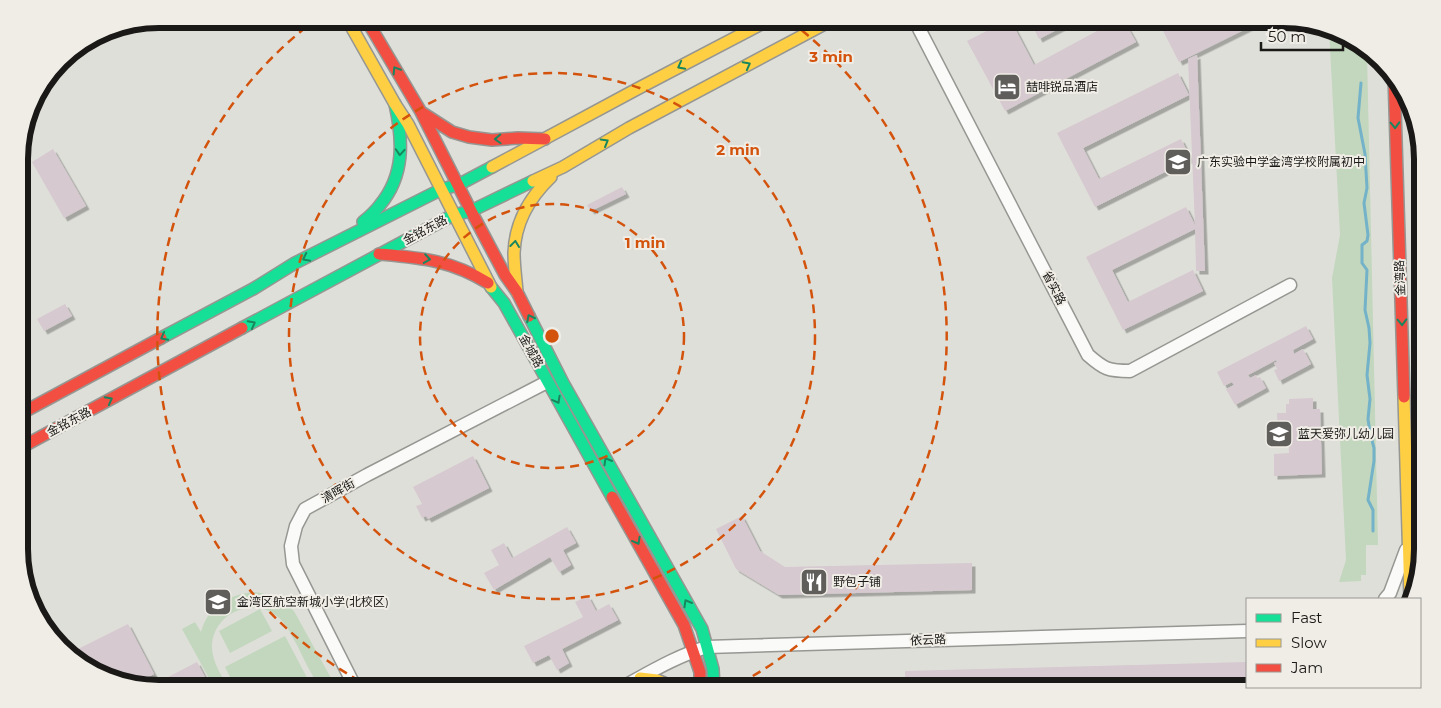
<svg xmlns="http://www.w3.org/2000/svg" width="1441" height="708" font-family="Montserrat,'Noto Sans SC',sans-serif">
  <defs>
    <filter id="shadow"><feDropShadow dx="3.5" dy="3.5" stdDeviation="0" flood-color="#0004"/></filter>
  </defs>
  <rect width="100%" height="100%" fill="#dfdfda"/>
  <path fill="#c2d7bd" d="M1329,29L1344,33L1367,53L1378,545H1366V575H1361V581L1339,582L1346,560L1332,278L1340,235Z
    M255,592C271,594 282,600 294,611L337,689H320C312,675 304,660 297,645C291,635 287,624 278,617C253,595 212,614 212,647C212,662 222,676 229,689H215L182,629L195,622L201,632C208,606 229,594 255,592Z
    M260,609L272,631L230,653L219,631Z
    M285,636L313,689H236L225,667Z"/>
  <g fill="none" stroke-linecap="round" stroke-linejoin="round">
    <path stroke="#73b2c8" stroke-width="3" d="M1361,83L1358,118L1365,154L1367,188L1364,203L1368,235L1367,241L1362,245V263L1367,270L1365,310L1369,328L1370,343L1367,375L1370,399L1368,419L1370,433L1374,448V461L1368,500L1373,510V531"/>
  </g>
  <path fill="#d6c9d0" filter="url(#shadow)" d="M1010,19L1034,65L1108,25L1105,19H1123L1136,42L1005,111L967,41Z
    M1038,19H1078L1039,39L1034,29L1041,25Z
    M1157,19H1266L1179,62Z
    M1197,55L1205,271H1196L1195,229L1112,270L1128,302L1193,270L1203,291L1123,330L1086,257L1186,207L1195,225L1188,59Z
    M1178,73L1189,95L1083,148L1099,179L1181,139L1191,159L1095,207L1057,133Z
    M53,149L86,206L64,218L32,162Z
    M622,187L626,194L591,211L587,205Z
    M19,204L26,217L19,221Z
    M65,304L72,316L44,331L37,319Z
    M1306,326L1313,339L1293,350L1294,354L1303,349L1311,364L1279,381L1274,370L1277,369L1274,363L1277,362L1276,360L1248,375L1250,378L1256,375L1257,378L1260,377L1266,388L1235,405L1226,389L1234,385L1232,382L1224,386L1217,372Z
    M1313,398V409H1320L1322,474L1274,476V454L1289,453L1288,434H1278L1277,413H1286V404H1289V399Z
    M473,456L489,488L428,519L426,516L422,518L416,506L422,504L413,487Z
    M742,516L760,551L785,567L972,563V590L779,595L736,569L716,529Z
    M567,527L576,543L563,550L571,565L559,572L550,557L494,590L484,573L499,565L491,550L504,543L512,558Z
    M588,596L596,611L609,604L618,620L562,649L569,663L557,670L549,655L533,663L524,646L567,625L570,631L567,625L583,617L575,602Z
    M128,624L154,674L135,684L97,675L70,653Z
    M197,662L206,679L187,689H158L149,687Z
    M1247,662V687L1254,689H1237L1227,684L1229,679L1186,680L1189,685L1181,689H1164L1167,688L1163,681L1165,680L1148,681L1144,689H1129L1122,686L1124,681L1082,682L1085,688L1084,689H1062L1060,684L1062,683L1042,684H1044L1041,689H1018L1020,684L978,685L980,689H957L955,686H939L937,689H914L915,687H905V671Z
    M901,681V685L876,686V682Z"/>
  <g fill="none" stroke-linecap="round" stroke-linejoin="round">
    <g stroke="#969692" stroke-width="15">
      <path id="street" d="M914,19L1088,355C1104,369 1108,371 1130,371L1290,285
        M1385,599L1390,593L1406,550
        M356,689L293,564L291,546L296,526L305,509L367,475L547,382
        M619,689C647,674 676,656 707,647L1247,631"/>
    </g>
    <g stroke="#969692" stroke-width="14">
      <path id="fast" d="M363,222C369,217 375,212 380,205C405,175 403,140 395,104
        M491,287L504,303L612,497
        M529,316L563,383L702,629L713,669L714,689
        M242,328L453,215L471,211L533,181
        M161,338L253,289L295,263L442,189L458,185L492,167"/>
    </g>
    <g stroke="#969692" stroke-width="14">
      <path id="slow" d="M347,19L395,104L408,124L491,287
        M492,167L639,88L771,19
        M533,181L563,167L629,128L834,19
        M517,292C516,279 514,266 514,253C515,223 530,197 551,177
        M1404,397L1410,599
        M640,678L657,680L678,689"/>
    </g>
    <g stroke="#969692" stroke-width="14">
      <path id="jam" d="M366,19L421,112L471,211L505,275L517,292L529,316
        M1394,76L1404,397
        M421,112L452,132L469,137L492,140L518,138L545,139
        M379,254C422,258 450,260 488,283
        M20,414L161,338
        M20,448L242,328
        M612,497L684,625L700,672V689"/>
    </g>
    <use href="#street" stroke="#fafaf9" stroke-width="12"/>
    <use href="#fast" stroke="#16e098" stroke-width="11"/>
    <use href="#slow" stroke="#ffcf43" stroke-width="11"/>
    <use href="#jam" stroke="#f24e42" stroke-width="11"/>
  </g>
  <defs><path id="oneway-chevron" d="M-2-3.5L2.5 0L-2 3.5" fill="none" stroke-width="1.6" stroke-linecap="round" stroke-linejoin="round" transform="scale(1.25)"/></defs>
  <g stroke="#18865e">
    <use href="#oneway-chevron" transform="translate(747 65) rotate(-28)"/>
    <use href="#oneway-chevron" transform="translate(681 66) rotate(152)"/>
    <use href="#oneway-chevron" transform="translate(396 70) rotate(-122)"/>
    <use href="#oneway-chevron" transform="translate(1395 125) rotate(88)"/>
    <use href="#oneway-chevron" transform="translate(498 139) rotate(178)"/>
    <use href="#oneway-chevron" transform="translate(605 142) rotate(-30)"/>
    <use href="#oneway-chevron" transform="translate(400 152) rotate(94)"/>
    <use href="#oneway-chevron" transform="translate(515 244) rotate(-83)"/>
    <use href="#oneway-chevron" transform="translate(306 258) rotate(153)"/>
    <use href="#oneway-chevron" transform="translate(427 259) rotate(9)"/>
    <use href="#oneway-chevron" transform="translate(530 318) rotate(-117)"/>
    <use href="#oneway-chevron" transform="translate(1402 322) rotate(88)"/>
    <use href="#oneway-chevron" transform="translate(252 324) rotate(-28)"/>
    <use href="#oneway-chevron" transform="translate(164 337) rotate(152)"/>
    <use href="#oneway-chevron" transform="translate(109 400) rotate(-28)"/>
    <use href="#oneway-chevron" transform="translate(557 400) rotate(61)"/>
    <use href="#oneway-chevron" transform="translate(607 461) rotate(-120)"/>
    <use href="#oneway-chevron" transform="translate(637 541) rotate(61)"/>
    <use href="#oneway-chevron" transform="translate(687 603) rotate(-120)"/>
  </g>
  <g fill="none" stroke="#d3530d" stroke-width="2.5" stroke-dasharray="9 6">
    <circle cx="552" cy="336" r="132"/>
    <circle cx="552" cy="336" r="263"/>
    <path d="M373 688A395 395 0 0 1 314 21M790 21A395 395 0 0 1 731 688"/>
  </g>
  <defs>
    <g id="hotel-square" transform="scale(1.4375)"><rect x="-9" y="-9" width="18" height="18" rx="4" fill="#5f5e5b" stroke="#efede5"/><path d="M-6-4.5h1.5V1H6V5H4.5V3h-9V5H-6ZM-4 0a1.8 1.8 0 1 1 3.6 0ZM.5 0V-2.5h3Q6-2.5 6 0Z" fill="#fff"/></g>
    <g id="school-square" transform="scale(1.4375)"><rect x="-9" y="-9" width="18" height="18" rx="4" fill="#5f5e5b" stroke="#efede5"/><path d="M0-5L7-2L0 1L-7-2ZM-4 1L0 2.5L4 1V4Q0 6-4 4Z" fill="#fff"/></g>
    <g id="restaurant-square" transform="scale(1.4375)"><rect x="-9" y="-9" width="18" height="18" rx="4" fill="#5f5e5b" stroke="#efede5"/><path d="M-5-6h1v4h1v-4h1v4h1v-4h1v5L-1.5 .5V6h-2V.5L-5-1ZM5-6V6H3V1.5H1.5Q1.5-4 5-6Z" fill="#fff"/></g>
  </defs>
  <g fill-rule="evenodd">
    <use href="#hotel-square" x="1007" y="87"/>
    <use href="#school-square" x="1178" y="162"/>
    <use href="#school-square" x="1279" y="434"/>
    <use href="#restaurant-square" x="814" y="582"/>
    <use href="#school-square" x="218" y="602"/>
  </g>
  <g text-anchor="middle" stroke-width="4" stroke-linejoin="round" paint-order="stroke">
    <g font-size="12" fill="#1a1917" stroke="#efede5" text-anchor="start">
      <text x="1026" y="91">喆啡锐品酒店</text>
      <text x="1197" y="166">广东实验中学金湾学校附属初中</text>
      <text x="1298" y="438">蓝天爱弥儿幼儿园</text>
      <text x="833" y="586">野包子铺</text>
      <text x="237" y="606">金湾区航空新城小学(北校区)</text>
    </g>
    <g font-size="12" fill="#1a1917" stroke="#efede5">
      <text transform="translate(425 230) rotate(-28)" y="4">金铭东路</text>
      <text transform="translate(1400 278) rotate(-92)" y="4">金湾路</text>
      <text transform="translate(1054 288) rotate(63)" y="4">省实路</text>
      <text transform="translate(531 351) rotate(61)" y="4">金城路</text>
      <text transform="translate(69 422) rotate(-28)" y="4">金铭东路</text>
      <text transform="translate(338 491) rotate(-29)" y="4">清晖街</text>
      <text transform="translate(928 640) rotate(-2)" y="4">依云路</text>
    </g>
  </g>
  <path d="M0 0H1441V708H0ZM159 28H1283A131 131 0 0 1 1414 159V549A131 131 0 0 1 1283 680H159A131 131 0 0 1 28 549V159A131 131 0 0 1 159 28Z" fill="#efede5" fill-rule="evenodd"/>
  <path fill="none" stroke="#1a1917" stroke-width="6" d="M159 28H1283A131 131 0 0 1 1414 159V549A131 131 0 0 1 1283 680H159A131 131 0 0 1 28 549V159A131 131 0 0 1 159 28Z"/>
  <circle cx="552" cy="336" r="8" fill="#d3530d" stroke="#efede5" stroke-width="2.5"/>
  <g font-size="15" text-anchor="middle" font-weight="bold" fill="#d3530d" stroke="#efede5" stroke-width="4" stroke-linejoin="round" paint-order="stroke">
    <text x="831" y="62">3 min</text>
    <text x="738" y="155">2 min</text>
    <text x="645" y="248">1 min</text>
  </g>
  <rect x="1246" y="598" width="175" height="90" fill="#efede5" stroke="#9a9893"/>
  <rect x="1256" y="614" width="25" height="8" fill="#16e098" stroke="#9a9893"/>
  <text x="1291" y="623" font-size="15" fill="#1a1917">Fast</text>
  <rect x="1256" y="639" width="25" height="8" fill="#ffcf43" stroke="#9a9893"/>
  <text x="1291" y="648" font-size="15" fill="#1a1917">Slow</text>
  <rect x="1256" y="664" width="25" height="8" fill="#f24e42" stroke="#9a9893"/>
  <text x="1291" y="673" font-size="15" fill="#1a1917">Jam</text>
  <path d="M1261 42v8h82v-8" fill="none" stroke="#1a1917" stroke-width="2.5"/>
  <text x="1268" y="42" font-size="15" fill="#1a1917" stroke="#efede5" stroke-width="4" paint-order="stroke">50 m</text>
</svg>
